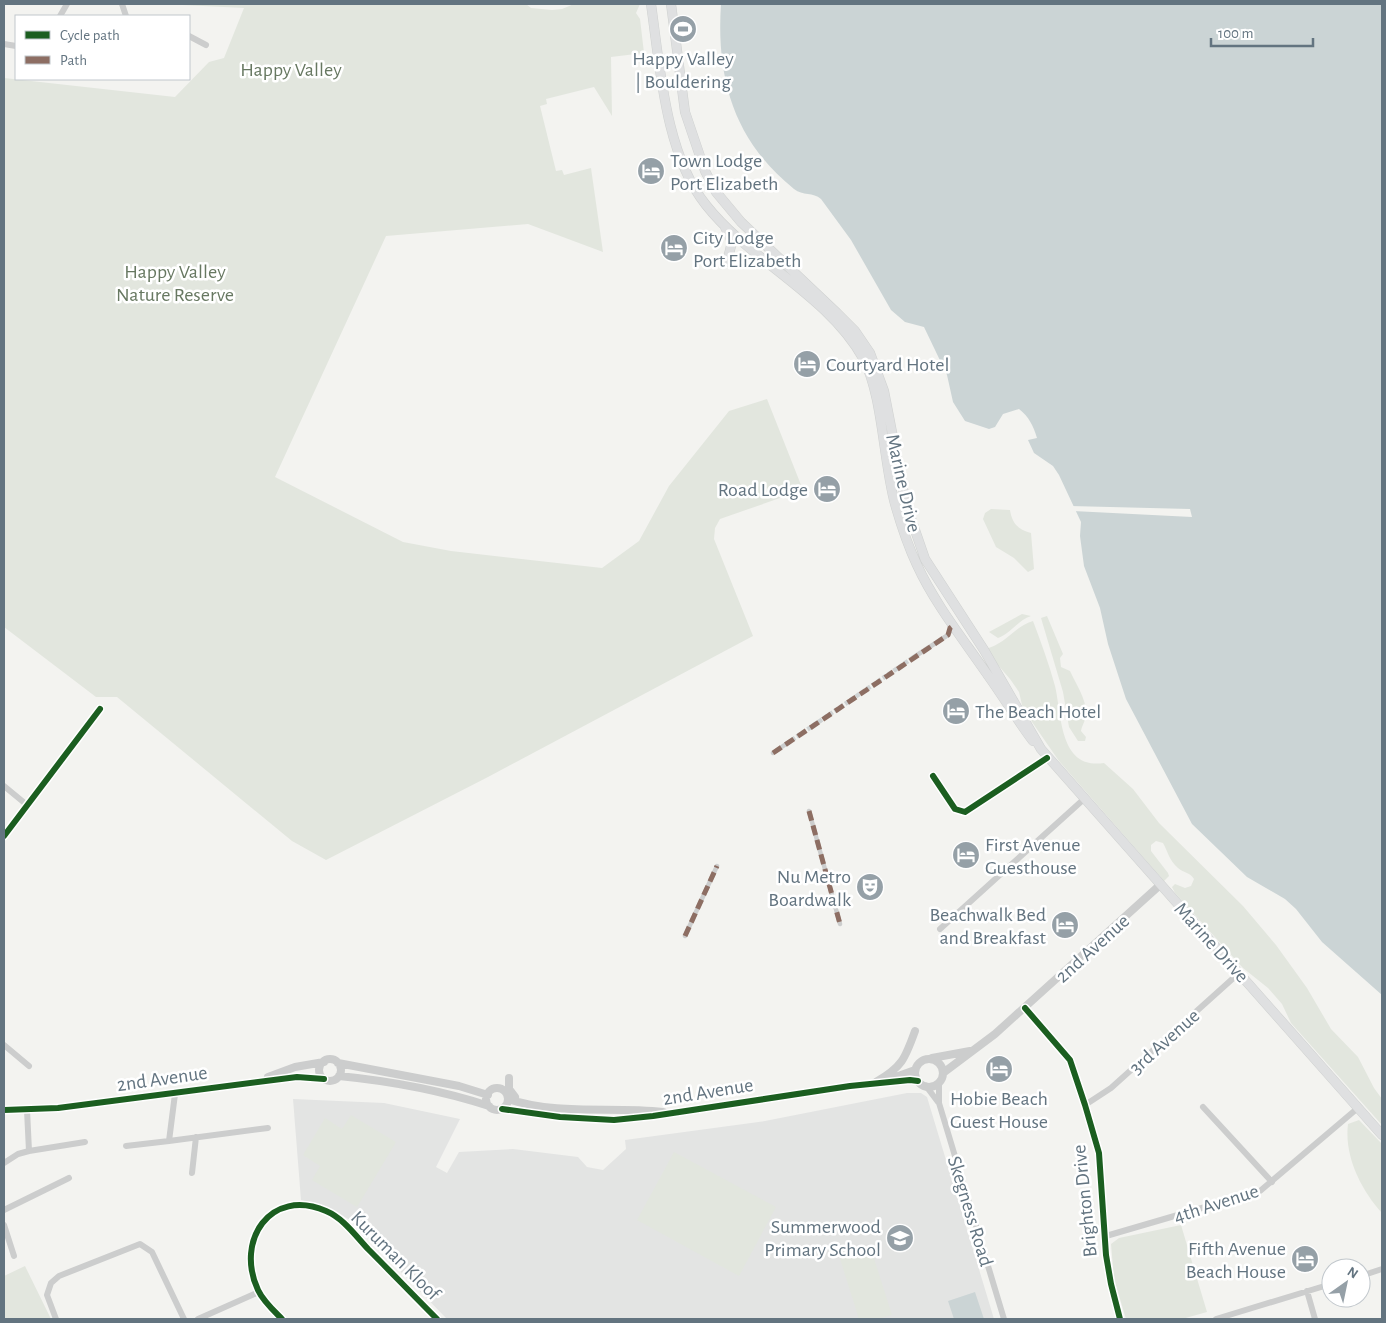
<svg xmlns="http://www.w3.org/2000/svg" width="1386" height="1323" font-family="'Alegreya Sans',sans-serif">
  <rect width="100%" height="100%" fill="#f3f3f0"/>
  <path fill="#e3e4e3" d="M907,1093H921L927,1097L994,1319H447L350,1220L329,1208L301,1200L293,1099L384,1103L460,1119L436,1167L447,1173L459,1152L513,1149L578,1157L587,1167L603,1170L626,1149L625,1140L765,1121Z"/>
  <path fill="#e2e6de" d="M162,4H526L531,8L552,10L562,9L574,4H640L636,13L640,19L644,53L611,57L612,116L594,87L546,99L547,104L540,106L556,171L562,170L564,175L591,168L603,252L528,224L386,236L275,477L403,542L451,551L602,568L639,541L669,486L729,411L767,399L803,490L720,519L715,528L714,539L753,636L488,777L326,860L292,841L117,697H96L4,627V78L175,97L209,62L224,58L244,8Z
    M991,509L1010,510C1012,523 1018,530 1031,533L1034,569L1028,572L1014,558L996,547L983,519L985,513Z
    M1022,614L1031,616C1017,621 1011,633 998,638L989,632Z
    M1047,616L1063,654L1060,658L1061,667L1070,671C1076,684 1088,702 1086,716C1085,722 1082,725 1081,731L1086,737L1085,741H1078L1069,727L1063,692L1041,618Z
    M1033,621C1041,642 1049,664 1055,686C1062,715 1059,770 1104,763L1133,789L1159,823L1243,906L1276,945L1307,988L1331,1029L1358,1057L1374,1088L1382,1099V1125L1291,1023L1282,1004L1268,988L1243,968L1175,893L1172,887L1175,884L1185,888L1191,886L1194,879C1190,872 1183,873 1178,868C1169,860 1168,852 1163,843L1156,841L1151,845V851L1168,873L1169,876L1164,881L1059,761L1023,709L1019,692L1010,679L984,649C1006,645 1013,627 1033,621Z
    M351,1115L396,1142L357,1207L312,1180L320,1166L303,1155L325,1118L342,1129Z
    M1359,1120L1382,1144V1213C1361,1190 1344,1156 1348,1124Z
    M674,1152L776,1207L739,1276L637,1220Z
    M1181,1225L1207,1312L1182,1319H1126L1114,1279L1111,1244L1119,1238Z
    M871,1249L892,1315L878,1319H859L840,1259Z
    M25,1266L51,1319H4V1276Z"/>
  <path fill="#cbd4d5" d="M721,4H1382V995L1322,942L1296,909L1285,899L1247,877L1192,824L1126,699L1108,644L1100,608L1084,566L1080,536L1081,522L1059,475L1053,466L1034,453L1028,440L1037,438C1033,425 1029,417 1019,409L1003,414L995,427L989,429L965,421L953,402L947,375L924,327L905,322L891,310L851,240L821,199C813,192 803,196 794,189C734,141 716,78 721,4Z
    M975,1292L984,1319H954L948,1301Z"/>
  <path fill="#f3f3f0" d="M1070,506L1190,509L1192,517L1073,511Z"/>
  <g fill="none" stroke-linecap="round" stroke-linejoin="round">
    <path stroke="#cfd3d4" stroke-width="4.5" stroke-dasharray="4.5 2" stroke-linecap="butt" d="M786,744L914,657"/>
    <g stroke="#cfd1d0" stroke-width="10">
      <path id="secondary" d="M651,4C660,66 665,154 706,205C749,260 828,295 863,358C883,395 883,461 895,504C901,525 908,546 917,565C935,604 963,639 987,674C1003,696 1017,720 1033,741
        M671,4L685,112L705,171L716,192L741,222L837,313L855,331L870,353L884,391L906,504L925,559L984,650L1041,749L1382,1135
        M725,227L732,242L727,262"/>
    </g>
    <path stroke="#cccdcd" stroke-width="4.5" d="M914,657L948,635L953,626
      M773,753L786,744
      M809,811L840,924
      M685,936L717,866"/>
    <path stroke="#cccdcd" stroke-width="6" d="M122,4L126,16
      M60,16L67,4
      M189,36L206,45
      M4,44L16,46
      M933,776L955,809L965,812L1047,758
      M4,786L27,805
      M4,836L100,709
      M940,929L1084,799
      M1025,1008L1070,1060L1085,1105L1099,1153L1106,1255L1111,1284L1120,1319
      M4,1045L29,1066
      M939,1082V1103L1004,1319
      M926,1086L938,1102
      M175,1094L169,1141L268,1128
      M1085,1105L1111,1088L1239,973
      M1203,1107L1272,1182
      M126,1146L169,1141
      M29,1151L85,1142
      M4,1163L18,1154L29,1151L27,1110
      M192,1173L196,1137
      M4,1210L69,1178
      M4,1225L14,1256
      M1106,1236L1260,1191L1359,1107
      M1361,1276L1382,1269
      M1307,1291L1315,1319
      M56,1319L47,1295L51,1283L59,1276L140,1244L152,1252L184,1319
      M198,1319L259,1292
      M282,1319C274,1311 263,1301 258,1290C235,1241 270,1187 326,1211C343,1218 355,1235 368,1249C391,1272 414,1296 437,1319
      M1216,1319L1331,1284"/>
    <path stroke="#cccdcd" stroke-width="8" d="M932,1058L970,1051
      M915 1073a14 14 0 1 1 28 0a14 14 0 1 1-28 0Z
      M319 1070a11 11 0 1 1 22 0a11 11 0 1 1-22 0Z
      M338,1063L459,1086L488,1095
      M943,1073L995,1034L1160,885
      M339,1076C390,1081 440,1090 489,1106
      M268,1077L295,1067L324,1062
      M509,1078V1089L515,1097
      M890,1079L915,1070
      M876,1082C902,1067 905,1059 915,1031
      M486 1099a11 11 0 1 1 22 0a11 11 0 1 1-22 0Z
      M508,1099C560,1116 611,1106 663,1112
      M502,1109L560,1117L614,1120L653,1116L850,1086L910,1080L918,1081
      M4,1110L58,1108L297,1077L324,1079"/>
    <use href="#secondary" stroke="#dfe0e1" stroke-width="9"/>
    <path stroke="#8d6e63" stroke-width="5" stroke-dasharray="10 5" stroke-linecap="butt" d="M773,753L948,635L950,628L954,625
      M809,811L840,924
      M685,936L717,866"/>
    <g stroke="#fff" stroke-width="9">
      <path id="cycleway" d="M933,776L955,809L965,812L1047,758
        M4,836L100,709
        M1025,1008L1070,1060L1085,1105L1099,1153L1106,1255L1111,1284L1120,1319
        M502,1109L560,1117L614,1120L653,1116L850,1086L910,1080L918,1081
        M4,1110L58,1108L297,1077L324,1079
        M282,1319C274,1311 263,1301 258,1290C235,1241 270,1187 326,1211C343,1218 355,1235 368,1249C391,1272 414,1296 437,1319"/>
    </g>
    <use href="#cycleway" stroke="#1b5e20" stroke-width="6"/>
  </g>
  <defs>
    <g id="stadium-disc" transform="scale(1.4375)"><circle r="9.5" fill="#95a0a7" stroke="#fff"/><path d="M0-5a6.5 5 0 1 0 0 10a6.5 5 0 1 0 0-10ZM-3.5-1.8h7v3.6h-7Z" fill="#fff"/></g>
    <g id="hotel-disc" transform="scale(1.4375)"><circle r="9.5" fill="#95a0a7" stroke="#fff"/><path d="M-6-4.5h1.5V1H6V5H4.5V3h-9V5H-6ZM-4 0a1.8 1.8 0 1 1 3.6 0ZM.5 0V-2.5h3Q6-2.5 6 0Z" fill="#fff"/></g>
    <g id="theatre-disc" transform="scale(1.4375)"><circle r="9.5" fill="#95a0a7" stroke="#fff"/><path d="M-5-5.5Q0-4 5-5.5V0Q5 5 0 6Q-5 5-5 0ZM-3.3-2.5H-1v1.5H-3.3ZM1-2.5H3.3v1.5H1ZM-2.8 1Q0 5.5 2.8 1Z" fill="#fff"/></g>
    <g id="school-disc" transform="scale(1.4375)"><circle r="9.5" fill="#95a0a7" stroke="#fff"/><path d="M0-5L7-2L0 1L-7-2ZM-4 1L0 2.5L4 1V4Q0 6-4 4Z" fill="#fff"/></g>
  </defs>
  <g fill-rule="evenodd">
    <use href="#stadium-disc" x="683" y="29"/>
    <use href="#hotel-disc" x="651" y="171"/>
    <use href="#hotel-disc" x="674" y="248"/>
    <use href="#hotel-disc" x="807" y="364"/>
    <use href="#hotel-disc" x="827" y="489"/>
    <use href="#hotel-disc" x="956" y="711"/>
    <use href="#hotel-disc" x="966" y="855"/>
    <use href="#theatre-disc" x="870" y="887"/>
    <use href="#hotel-disc" x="1065" y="925"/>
    <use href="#hotel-disc" x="999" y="1069"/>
    <use href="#school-disc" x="900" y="1238"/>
    <use href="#hotel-disc" x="1305" y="1259"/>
  </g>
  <g text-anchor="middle" stroke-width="5" stroke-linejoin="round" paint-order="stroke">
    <g font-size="20" fill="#637480" stroke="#fff" text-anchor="start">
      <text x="683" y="65" text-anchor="middle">Happy Valley<tspan x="683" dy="23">| Bouldering</tspan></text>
      <text x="670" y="167">Town Lodge<tspan x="670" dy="23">Port Elizabeth</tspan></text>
      <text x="693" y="244">City Lodge<tspan x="693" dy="23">Port Elizabeth</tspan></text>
      <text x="826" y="371">Courtyard Hotel</text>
      <text x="808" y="496" text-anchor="end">Road Lodge</text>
      <text x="975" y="718">The Beach Hotel</text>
      <text x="985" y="851">First Avenue<tspan x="985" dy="23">Guesthouse</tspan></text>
      <text x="851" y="883" text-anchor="end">Nu Metro<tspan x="851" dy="23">Boardwalk</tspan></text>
      <text x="1046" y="921" text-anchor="end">Beachwalk Bed<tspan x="1046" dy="23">and Breakfast</tspan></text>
      <text x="999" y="1105" text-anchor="middle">Hobie Beach<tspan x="999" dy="23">Guest House</tspan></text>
      <text x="881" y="1233" text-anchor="end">Summerwood<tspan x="881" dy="23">Primary School</tspan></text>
      <text x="1286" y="1255" text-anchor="end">Fifth Avenue<tspan x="1286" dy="23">Beach House</tspan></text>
    </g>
    <g font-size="20" fill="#677861" stroke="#fff">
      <text x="291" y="76">Happy Valley</text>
      <text x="175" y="278">Happy Valley<tspan x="175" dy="23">Nature Reserve</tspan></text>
    </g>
    <g font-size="20" fill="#637480" stroke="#fff">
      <text transform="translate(904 483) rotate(77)" y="7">Marine Drive</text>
      <text transform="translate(1212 942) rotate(48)" y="7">Marine Drive</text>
      <text transform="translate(1092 948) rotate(-42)" y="7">2nd Avenue</text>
      <text transform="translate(1164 1041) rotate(-42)" y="7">3rd Avenue</text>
      <text transform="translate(162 1078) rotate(-8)" y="7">2nd Avenue</text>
      <text transform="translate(708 1091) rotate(-9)" y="7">2nd Avenue</text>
      <text transform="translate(1084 1201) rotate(-96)" y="7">Brighton Drive</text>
      <text transform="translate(1216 1203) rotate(-18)" y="7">4th Avenue</text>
      <text transform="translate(971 1211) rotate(73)" y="7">Skegness Road</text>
      <text transform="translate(396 1255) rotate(45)" y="7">Kuruman Kloof</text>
    </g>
  </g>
  <rect width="1386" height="1323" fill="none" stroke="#637480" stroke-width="10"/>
  <rect x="15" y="15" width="175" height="65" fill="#ffffff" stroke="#c1c7cc"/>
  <rect x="25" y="31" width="25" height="8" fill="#1b5e20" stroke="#c1c7cc"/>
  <text x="60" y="40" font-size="15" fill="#637480">Cycle path</text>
  <rect x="25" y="56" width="25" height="8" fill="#8d6e63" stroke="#c1c7cc"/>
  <text x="60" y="65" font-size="15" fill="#637480">Path</text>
  <g transform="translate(1346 1283) rotate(33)"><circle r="24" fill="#ffffff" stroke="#c1c7cc"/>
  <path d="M0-4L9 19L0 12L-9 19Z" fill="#95a0a7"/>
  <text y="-8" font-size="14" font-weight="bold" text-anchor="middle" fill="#637480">N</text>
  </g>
  <path d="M1211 38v8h102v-8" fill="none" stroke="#637480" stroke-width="2.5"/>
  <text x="1218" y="38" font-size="15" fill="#637480" stroke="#ffffff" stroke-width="4" paint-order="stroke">100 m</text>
</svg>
